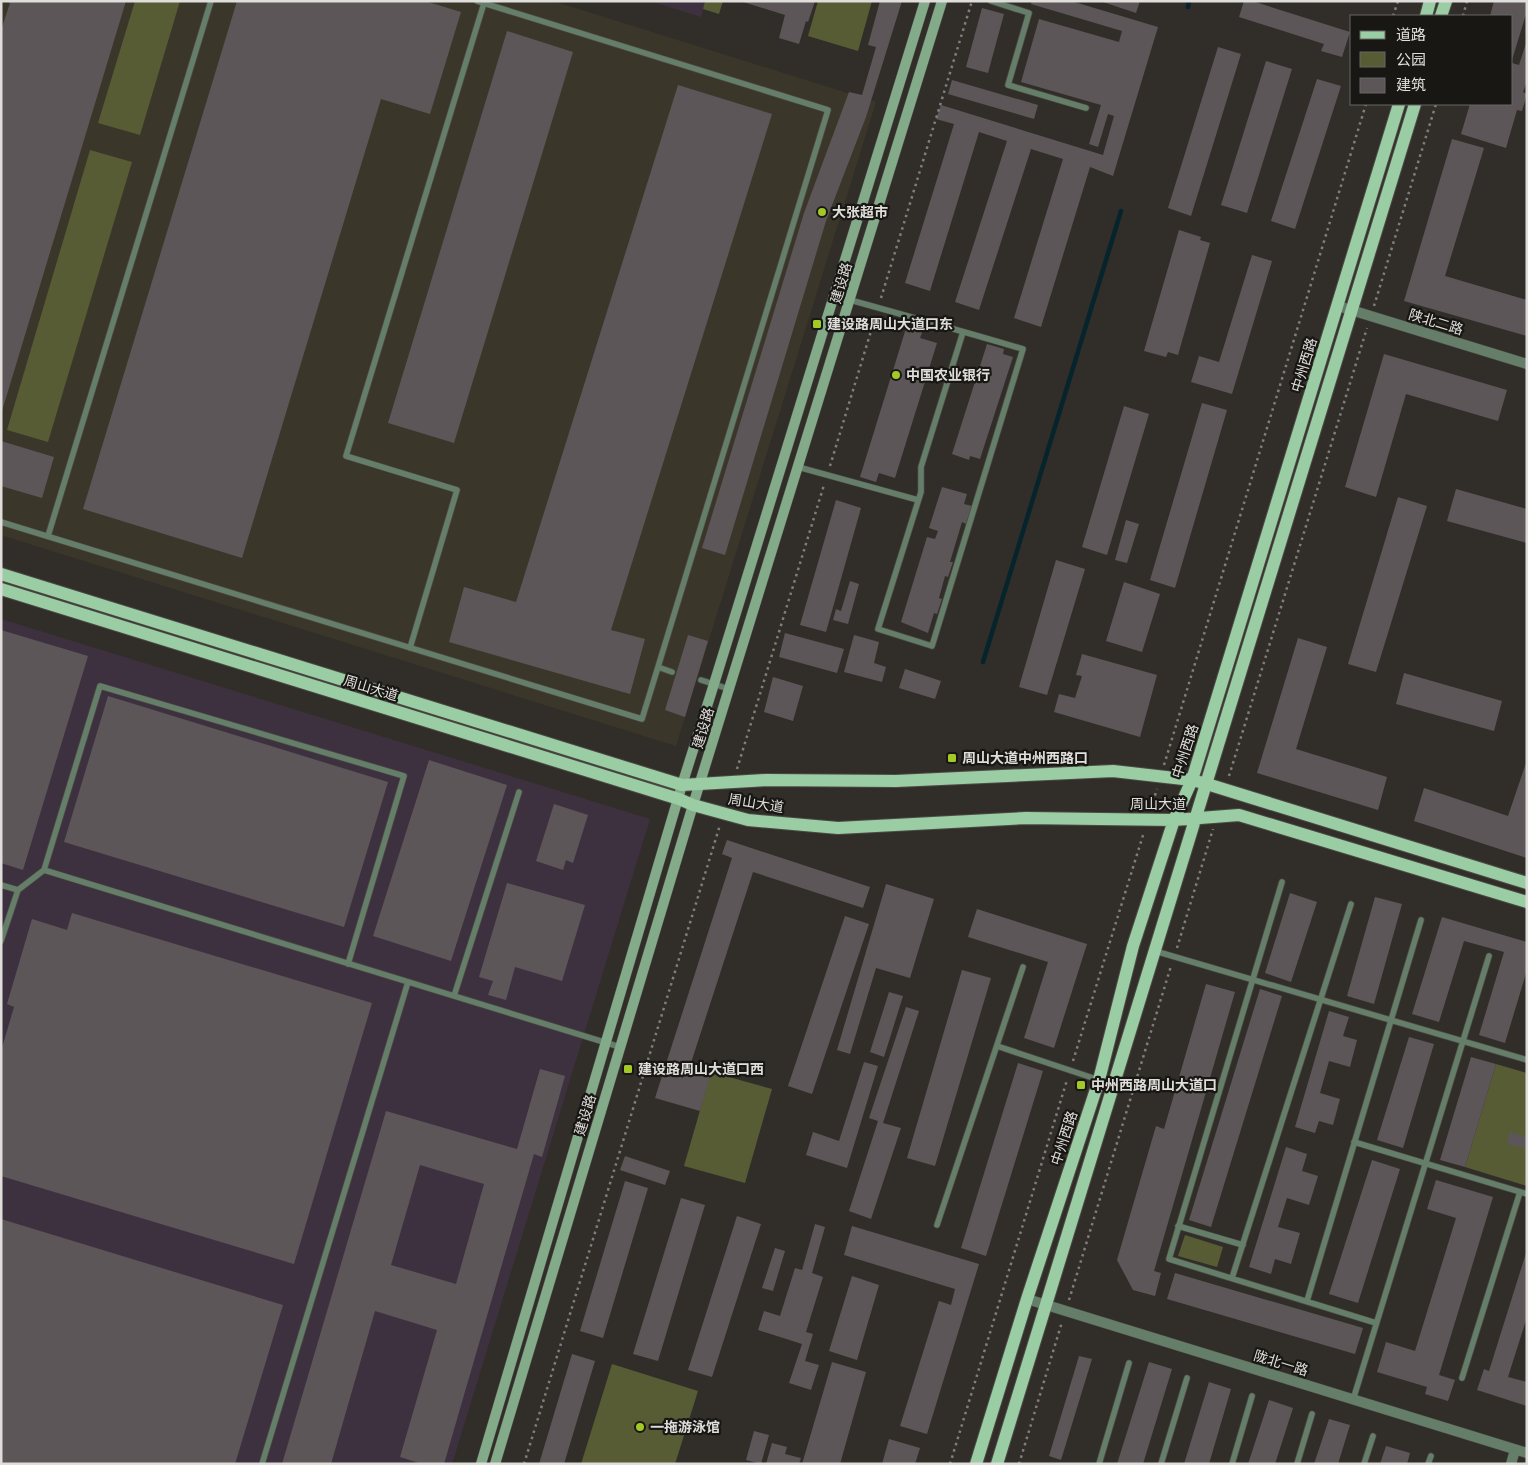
<svg xmlns="http://www.w3.org/2000/svg" width="1528" height="1465" font-family="'Crimson Pro','Noto Sans SC',serif">
  <rect width="100%" height="100%" fill="#312e29"/>
  <path fill="#3b362a" d="M1,1H553L876,102L676,746L1,535Z"/>
  <path fill="#3e313f" d="M650,1H705L701,17Z
    M1,619L650,819L452,1464H1Z"/>
  <path fill="#575c35" d="M135,1H180L140,135L98,123Z
    M705,1H723L719,14L703,9Z
    M818,1H872L858,51L808,36Z
    M90,150L132,162L48,442L7,430Z
    M1496,1064L1527,1073V1186L1465,1167Z
    M711,1072L772,1089L745,1183L684,1166Z
    M1185,1235L1223,1247L1217,1267L1178,1256Z
    M612,1364L698,1391L675,1464H581Z"/>
  <g fill="none" stroke-linecap="round" stroke-linejoin="round">
    <path stroke="#06242c" stroke-width="4.5" d="M1188,7L1189,1
      M983,662L1121,211"/>
  </g>
  <path fill="#5d5659" fill-rule="evenodd" d="M5,1H126L2,411L1,30L10,3Z
    M237,1H425L461,12L430,114L381,99L242,558L83,509Z
    M740,1H815L808,22L806,21L799,44L779,38L785,15Z
    M880,1H902L866,117L826,221L725,555L702,548L804,213L849,92L862,95L876,47L868,45Z
    M1032,1H1071L1158,27L1113,176L1090,167L1041,327L1014,318L1063,159L1031,149L979,310L955,302L1007,141L979,132L930,291L905,283L954,124L936,119L941,105L1103,155L1114,116L1108,114L1098,147L1089,144L1101,105L1021,82L1039,19L1119,42L1122,31L1031,4Z
    M1100,1H1140L1136,13Z
    M1244,1H1252L1350,32L1342,57L1321,51L1324,44L1239,17Z
    M1494,1H1527V11L1512,60V16H1490Z
    M982,8L1004,14L988,73L966,67Z
    M507,31L573,52L454,443L388,423Z
    M1526,43L1527,81L1523,92L1527,94L1522,111L1517,110L1506,148L1461,134L1470,104H1512V63L1519,65Z
    M1218,47L1241,54L1191,216L1168,208Z
    M1266,61L1292,69L1247,213L1221,205Z
    M1317,79L1341,86L1295,229L1271,221Z
    M952,80L1038,105L1034,119L948,94Z
    M678,85L772,114L611,630L645,639L630,694L449,642L464,587L516,602Z
    M1452,139L1484,148L1445,276L1527,300V336L1404,301Z
    M1179,230L1201,237L1200,240L1210,243L1178,355L1168,352L1166,357L1144,351Z
    M1252,255L1272,261L1232,394L1191,382L1199,356L1219,362Z
    M907,325L923,330L920,338L937,343L895,478L879,473L876,482L860,477Z
    M987,344L1004,349L1003,354L1013,357L980,459L970,456L969,460L952,454Z
    M1384,354L1507,390L1498,421L1406,394L1376,497L1345,487Z
    M1202,403L1227,410L1175,588L1150,580Z
    M1124,406L1149,414L1107,555L1082,547Z
    M1,441L54,457L42,498L1,486Z
    M942,487L967,494L964,504L972,506L966,524L962,522L950,562H953L948,577L945,576L939,598L942,599L937,614L934,613L928,633L901,622L927,537L935,539L938,531L929,528Z
    M1456,489L1527,509V543L1447,521Z
    M1398,497L1427,506L1376,672L1348,664Z
    M836,500L861,508L826,632L800,625Z
    M1126,520L1139,524L1127,563L1115,560Z
    M1056,560L1085,569L1047,695L1019,687Z
    M850,581L859,584L848,624L833,620L836,609L841,611Z
    M1124,582L1160,594L1142,652L1106,641Z
    M1,630L88,656L23,870L1,863Z
    M785,633L844,649L837,673L779,657Z
    M688,635L708,641L685,717L665,710Z
    M854,635L879,642L874,663L886,667L882,682L844,672Z
    M1298,638L1327,647L1296,749L1387,777L1378,810L1257,773Z
    M1082,654L1157,675L1140,737L1054,712L1059,694L1075,698L1082,676L1076,675Z
    M905,669L941,681L935,699L899,688Z
    M1404,673L1502,701L1494,731L1396,704Z
    M773,677L803,686L793,721L764,712Z
    M108,696L388,782L344,927L64,842Z
    M429,760L507,785L451,961L373,936Z
    M1527,760V858L1414,821L1424,788L1508,816Z
    M554,804L588,815L573,863L566,860L563,870L536,861Z
    M727,840L870,887L863,908L753,872L688,1072L710,1077L700,1111L655,1098L732,858L722,854Z
    M507,883L585,905L562,981L515,967L506,1000L488,995L493,981L479,977Z
    M886,884L934,899L910,978L876,968L850,1054L837,1050Z
    M1290,893L1317,902L1291,982L1265,973Z
    M1375,897L1402,904L1374,1004L1347,996Z
    M977,909L1087,944L1054,1048L1024,1038L1048,962L968,937Z
    M72,913L372,1003L294,1264L1,1176V1051L14,1007L7,1004L32,919L67,930Z
    M845,916L869,924L812,1094L788,1086Z
    M1442,917L1527,942V970L1505,1043L1479,1035L1504,952L1464,941L1439,1022L1412,1014Z
    M962,970L991,978L935,1166L907,1158Z
    M1206,984L1235,992L1154,1271L1161,1273L1155,1296L1133,1290L1117,1260L1156,1126L1164,1129Z
    M1260,989L1282,996L1211,1227L1189,1220Z
    M889,992L903,996L884,1057L870,1052Z
    M906,1007L919,1011L883,1123L901,1128L871,1219L849,1211L878,1121L869,1118Z
    M1329,1011L1349,1017L1343,1036L1357,1040L1350,1067L1329,1061L1320,1093L1340,1099L1333,1125L1319,1121L1315,1133L1295,1127Z
    M1409,1037L1434,1044L1403,1148L1377,1140Z
    M1471,1057L1496,1064L1465,1167L1440,1160Z
    M864,1062L878,1066L847,1168L806,1155L813,1132L839,1141Z
    M1018,1063L1043,1071L986,1256L961,1248Z
    M540,1069L565,1076L542,1157L534,1154L444,1464H422L400,1457L437,1330L375,1311L331,1464H282L386,1111L517,1149ZM420,1165L484,1184L456,1284L391,1265Z
    M1510,1132L1527,1137V1149L1507,1144Z
    M1286,1147L1307,1154L1302,1171L1318,1176L1309,1205L1287,1198L1278,1227L1300,1233L1291,1264L1275,1259L1271,1274L1249,1267Z
    M625,1156L670,1171L665,1185L620,1170Z
    M1372,1160L1400,1169L1358,1303L1329,1294Z
    M1436,1180L1493,1197L1439,1375L1455,1380L1448,1401L1425,1394L1427,1387L1377,1372L1386,1342L1415,1351L1456,1218L1427,1209Z
    M625,1181L648,1188L603,1338L580,1331Z
    M681,1198L705,1205L658,1361L633,1354Z
    M737,1216L761,1224L712,1377L688,1370Z
    M1,1219L283,1305L235,1464H1Z
    M815,1224L825,1227L812,1273L823,1277L806,1332L813,1334L805,1361L819,1365L811,1390L789,1383L802,1344L758,1330L764,1311L780,1316L795,1268L802,1270Z
    M852,1226L979,1264L927,1434L900,1426L939,1301L951,1305L955,1289L844,1255Z
    M775,1248L785,1251L773,1291L762,1288Z
    M1526,1253L1527,1317L1508,1377L1527,1382V1406L1477,1390L1484,1369L1489,1371Z
    M1175,1273L1363,1328L1355,1354L1167,1299Z
    M852,1276L879,1285L857,1360L829,1351Z
    M572,1354L595,1361L564,1464H539Z
    M1079,1356L1092,1359L1061,1460L1049,1456Z
    M832,1362L866,1372L840,1464H802Z
    M1149,1362L1172,1369L1143,1464H1117Z
    M1209,1382L1231,1389L1209,1464H1184Z
    M1269,1400L1293,1408L1275,1464H1248Z
    M1329,1419L1350,1425L1338,1464H1314Z
    M754,1431L769,1435L761,1464L746,1460Z
    M889,1439L920,1448L915,1464H882Z
    M772,1443L787,1447L785,1454L801,1458L799,1464H766Z
    M1386,1446L1410,1453L1407,1464H1380Z"/>
  <g fill="none" stroke-linecap="round" stroke-linejoin="round">
    <g stroke="#4d4a45" stroke-width="7">
      <path id="lane" d="M477,1L828,110L658,667L672,672
        M991,1L1029,13L1008,85L1086,108
        M850,300C908,316 965,332 1023,349L932,646L878,629L921,492V467L963,332
        M798,467L918,500
        M1,522L642,719L658,667
        M48,536L211,1
        M410,648L457,490L346,456L484,3
        M701,680L729,689
        M1282,882L1169,1259L1376,1323
        M1,885L18,890L1,941
        M18,890L44,870
        M1155,951L1527,1060
        M348,964L404,776L100,686L44,870C236,929 428,988 620,1047
        M454,996L519,792
        M997,1046L1099,1080
        M1354,1142L1527,1194
        M937,1225L1023,967
        M1178,1226L1243,1245
        M1232,1278L1351,904
        M1307,1301L1421,920
        M1462,1378L1520,1192
        M1353,1400L1489,956
        M262,1464L408,982
        M1099,1464L1129,1363
        M1161,1464L1187,1378
        M1232,1464L1252,1396
        M1297,1464L1312,1414
        M1364,1464L1373,1436
        M1428,1464L1431,1456"/>
    </g>
    <g stroke="#4d4a45" stroke-width="11">
      <path id="street" d="M1338,306L1527,364
        M1027,1299L1527,1453
        M1511,1464L1515,1450"/>
    </g>
    <g stroke="#4d4a45" stroke-width="11">
      <path id="secondary" d="M481,1464L682,785L714,684L925,1
        M495,1464L693,805L942,1"/>
    </g>
    <g stroke="#4d4a45" stroke-width="14">
      <path id="primary" d="M1426,16L1430,1
        M1441,16L1446,1
        M1,574L682,785L766,780L896,781L1113,771L1192,780L1207,784L1527,883
        M1,589L679,799L693,805L748,820L838,828L1026,818L1174,820L1239,815L1527,902
        M976,1464L1027,1299L1099,1080L1133,946L1174,820L1192,780L1399,104
        M997,1464L1415,104"/>
    </g>
    <path stroke="#807e7a" stroke-width="2.5" stroke-dasharray="2.5 4" stroke-linecap="butt" d="M1393,16L1398,1
      M1463,16L1467,1
      M881,298L972,1
      M1374,306L1436,104
      M830,466L875,318
      M1164,765L1366,104
      M737,769L824,485
      M1229,776L1367,328
      M1151,808L1157,789
      M1177,948L1213,829
      M1073,1061L1144,832
      M1069,1300L1171,966
      M524,1464L720,825
      M950,1464L1067,1080
      M1019,1464L1062,1322"/>
    <use href="#lane" stroke="#657e69" stroke-width="5.5"/>
    <use href="#street" stroke="#657e69" stroke-width="10"/>
    <use href="#secondary" stroke="#83ab8a" stroke-width="10"/>
    <use href="#primary" stroke="#9acda3" stroke-width="12"/>
  </g>
  <g fill="#a3c927" stroke="#181714" stroke-width="2">
    <circle cx="822" cy="212" r="5"/>
    <rect x="812" y="319" width="10" height="10" rx="2.5"/>
    <circle cx="896" cy="375" r="5"/>
    <rect x="947" y="753" width="10" height="10" rx="2.5"/>
    <rect x="623" y="1064" width="10" height="10" rx="2.5"/>
    <rect x="1076" y="1080" width="10" height="10" rx="2.5"/>
    <circle cx="640" cy="1427" r="5"/>
  </g>
  <g text-anchor="middle" stroke-width="4.5" stroke-linejoin="round" paint-order="stroke">
    <g font-size="14" font-weight="bold" fill="#e0dedb" stroke="#181714" text-anchor="start">
      <text x="832" y="217">大张超市</text>
      <text x="827" y="329">建设路周山大道口东</text>
      <text x="906" y="380">中国农业银行</text>
      <text x="962" y="763">周山大道中州西路口</text>
      <text x="638" y="1074">建设路周山大道口西</text>
      <text x="1091" y="1090">中州西路周山大道口</text>
      <text x="650" y="1432">一拖游泳馆</text>
    </g>
    <g font-size="14" fill="#e0dedb" stroke="#181714">
      <text transform="translate(841 283) rotate(-73)" y="5">建设路</text>
      <text transform="translate(1436 322) rotate(17)" y="5">陕北二路</text>
      <text transform="translate(1304 365) rotate(-73)" y="5">中州西路</text>
      <text transform="translate(371 688) rotate(17)" y="5">周山大道</text>
      <text transform="translate(703 728) rotate(-73)" y="5">建设路</text>
      <text transform="translate(1185 751) rotate(-72)" y="5">中州西路</text>
      <text transform="translate(756 803) rotate(9)" y="5">周山大道</text>
      <text x="1158" y="809">周山大道</text>
      <text transform="translate(585 1115) rotate(-73)" y="5">建设路</text>
      <text transform="translate(1064 1138) rotate(-72)" y="5">中州西路</text>
      <text transform="translate(1281 1363) rotate(17)" y="5">陇北一路</text>
    </g>
  </g>
  <rect width="1528" height="1465" fill="none" stroke="#e0dedb" stroke-width="5"/>
  <rect x="1350" y="15" width="162" height="90" fill="#181714" stroke="#686764"/>
  <rect x="1360" y="31" width="25" height="8" fill="#9acda3" stroke="#686764"/>
  <text x="1396" y="40" font-size="15" fill="#e0dedb">道路</text>
  <rect x="1360" y="52" width="25" height="15" fill="#575c35" stroke="#686764"/>
  <text x="1396" y="65" font-size="15" fill="#e0dedb">公园</text>
  <rect x="1360" y="78" width="25" height="15" fill="#5d5659" stroke="#686764"/>
  <text x="1396" y="90" font-size="15" fill="#e0dedb">建筑</text>
</svg>
